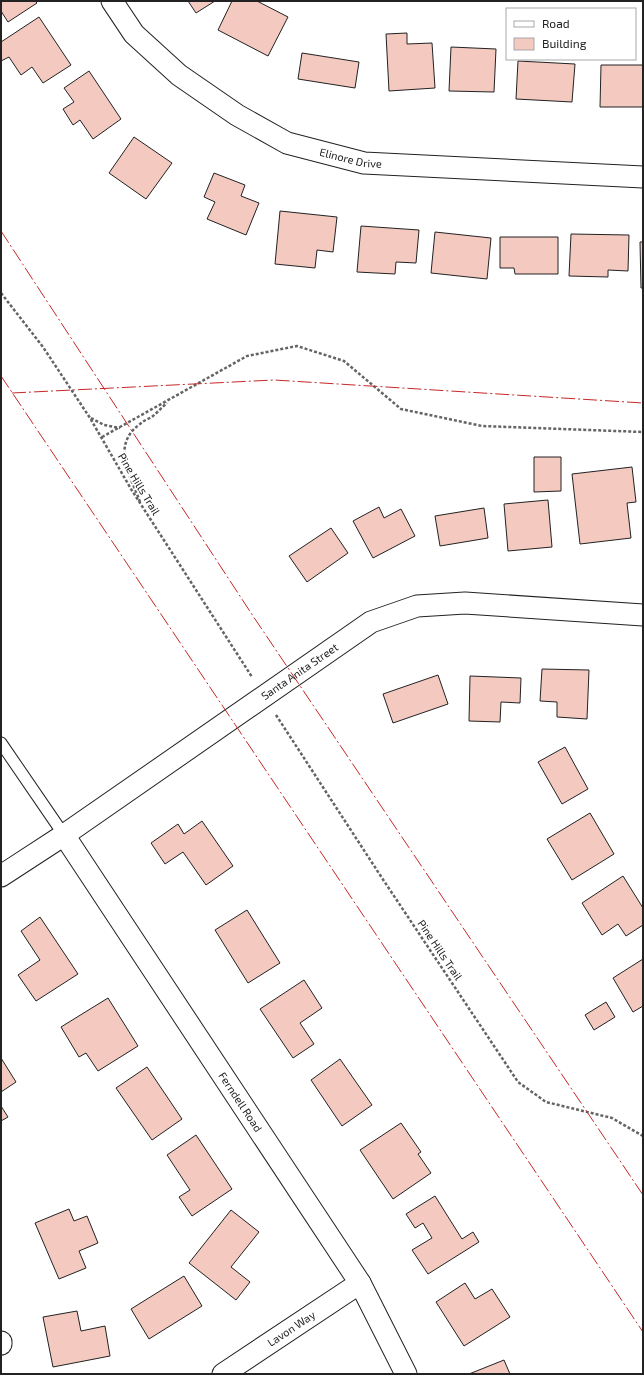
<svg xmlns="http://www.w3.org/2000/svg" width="644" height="1375" font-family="'Exo 2',sans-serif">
  <rect width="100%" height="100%" fill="#fff"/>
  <path fill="#f3c9c0" stroke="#222" d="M1,1H35L37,3L8,22L1,11Z
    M188,1H215L196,13Z
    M232,1H257L288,17L268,56L218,30Z
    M39,17L71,65L43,83L32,67L21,75L9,57L1,61V42Z
    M407,33V44L432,43L435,88L389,91L386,34Z
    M451,47L496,49L494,92L449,91Z
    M302,53L359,62L355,88L298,79Z
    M518,61L575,64L572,102L516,99Z
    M601,65H643V107H600Z
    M89,71L121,119L93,139L80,120L73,125L63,109L74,102L64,88Z
    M134,137L172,163L146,199L109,173Z
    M214,173L245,185L241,196L259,203L246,235L207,219L215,202L204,197Z
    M280,211L337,217L333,252L317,250L315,268L275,264Z
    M361,226L419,230L416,263L396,262L395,274L357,272Z
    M435,232L491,238L487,279L431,273Z
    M571,234L629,235L628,271L608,270V277L569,276Z
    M500,237H558V274H515L514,268H500Z
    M640,242H643V288H641Z
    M534,457H561V491L534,492Z
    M632,467L636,502L627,503L631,538L580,544L572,474Z
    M548,500L552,547L508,551L504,504Z
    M379,507L384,518L401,509L415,536L373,558L353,521Z
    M484,508L488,538L440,546L435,516Z
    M331,528L348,553L307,582L289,556Z
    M542,669L589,670L587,719L557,717V702L540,701Z
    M438,675L448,704L393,723L383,694Z
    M470,676L521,678L520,703L501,702L500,722L469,721Z
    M565,747L588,789L562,804L538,762Z
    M590,813L614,854L572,880L547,839Z
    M202,821L233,866L206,885L183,852L165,864L151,843L178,824L184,834Z
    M623,876L643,908V925L626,936L618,924L602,935L582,903Z
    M247,910L280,963L248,983L215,930Z
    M40,917L78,974L36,1001L18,975L40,960L21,931Z
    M643,959V1006L633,1012L613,978Z
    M304,980L322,1008L300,1023L314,1044L293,1058L260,1009Z
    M108,998L138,1046L98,1071L86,1053L79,1057L61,1027Z
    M606,1002L615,1017L594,1030L585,1015Z
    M1,1058L16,1082L1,1092Z
    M340,1059L372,1105L342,1126L311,1080Z
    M147,1067L182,1119L152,1140L116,1088Z
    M1,1106L8,1117L1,1121Z
    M401,1123L421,1152L418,1154L431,1173L393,1199L360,1150Z
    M196,1135L232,1189L192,1216L179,1197L190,1190L167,1155Z
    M435,1196L462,1239L473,1232L479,1242L428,1274L412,1250L432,1238L423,1223L415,1228L406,1214Z
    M69,1209L74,1221L87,1216L98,1243L79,1251L86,1268L59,1279L35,1223Z
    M231,1210L259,1232L231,1267L250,1282L236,1300L189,1263Z
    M184,1276L202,1306L149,1339L131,1309Z
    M465,1283L475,1299L492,1289L510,1317L464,1346L436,1302Z
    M77,1311L81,1331L105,1326L110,1356L53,1367L43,1317Z
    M504,1360L510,1374H469Z"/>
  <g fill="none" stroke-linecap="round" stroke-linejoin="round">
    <g stroke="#222" stroke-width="13">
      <path id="service" d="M1,743L64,835"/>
    </g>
    <g stroke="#222" stroke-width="23">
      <g id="minor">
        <path id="s1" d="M112,1L134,34L179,75L237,115L287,143L364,163L643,177"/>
        <path id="s2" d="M64,835L360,1283L406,1374"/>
        <path id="s3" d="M1,876L64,835L371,622L417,606L465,603L643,615"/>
        <path d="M1,1342V1344"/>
        <path id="s4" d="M223,1374L360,1283"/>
      </g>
    </g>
    <path stroke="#646464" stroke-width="2.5" stroke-dasharray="3 2" stroke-linecap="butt" d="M1,293L43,347L90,418L131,489L252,677
      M91,418L104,425L120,428
      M102,437L247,356L297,346L344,361L401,409L482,426L643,432
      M140,502C131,476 110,446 140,424C144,420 149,419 153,416C158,412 162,407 167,403
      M276,715L382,878L518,1082L546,1102L612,1118L643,1136"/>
    <use href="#service" stroke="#fff" stroke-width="11"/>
    <use href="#minor" stroke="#fff" stroke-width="21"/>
    <path stroke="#c62828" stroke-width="1" stroke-dasharray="14 3 2 3" stroke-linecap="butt" d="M1,231L253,616L643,1195
      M1,376L643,1332
      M12,393L274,380L643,403"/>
  </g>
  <g text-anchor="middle" stroke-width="3" stroke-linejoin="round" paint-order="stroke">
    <g font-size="11" fill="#222" stroke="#fff">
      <text dy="4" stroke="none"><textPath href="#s1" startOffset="294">Elinore Drive</textPath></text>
      <text transform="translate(139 484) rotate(59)" y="4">Pine Hills Trail</text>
      <text dy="4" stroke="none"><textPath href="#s3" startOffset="362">Santa Anita Street</textPath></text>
      <text transform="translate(440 950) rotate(56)" y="4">Pine Hills Trail</text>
      <text dy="4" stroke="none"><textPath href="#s2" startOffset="320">Ferndell Road</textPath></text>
      <text dy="4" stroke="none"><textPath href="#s4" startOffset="82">Lavon Way</textPath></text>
    </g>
  </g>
  <rect width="644" height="1375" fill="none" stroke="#222222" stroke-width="4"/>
  <rect x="506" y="8" width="130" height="52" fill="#ffffff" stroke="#a7a7a7"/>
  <rect x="514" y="21" width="20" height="6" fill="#ffffff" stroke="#a7a7a7"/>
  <text x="542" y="28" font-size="12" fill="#222222">Road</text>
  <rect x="514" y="38" width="20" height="12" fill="#f3c9c0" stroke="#a7a7a7"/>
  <text x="542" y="48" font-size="12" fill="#222222">Building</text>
</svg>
